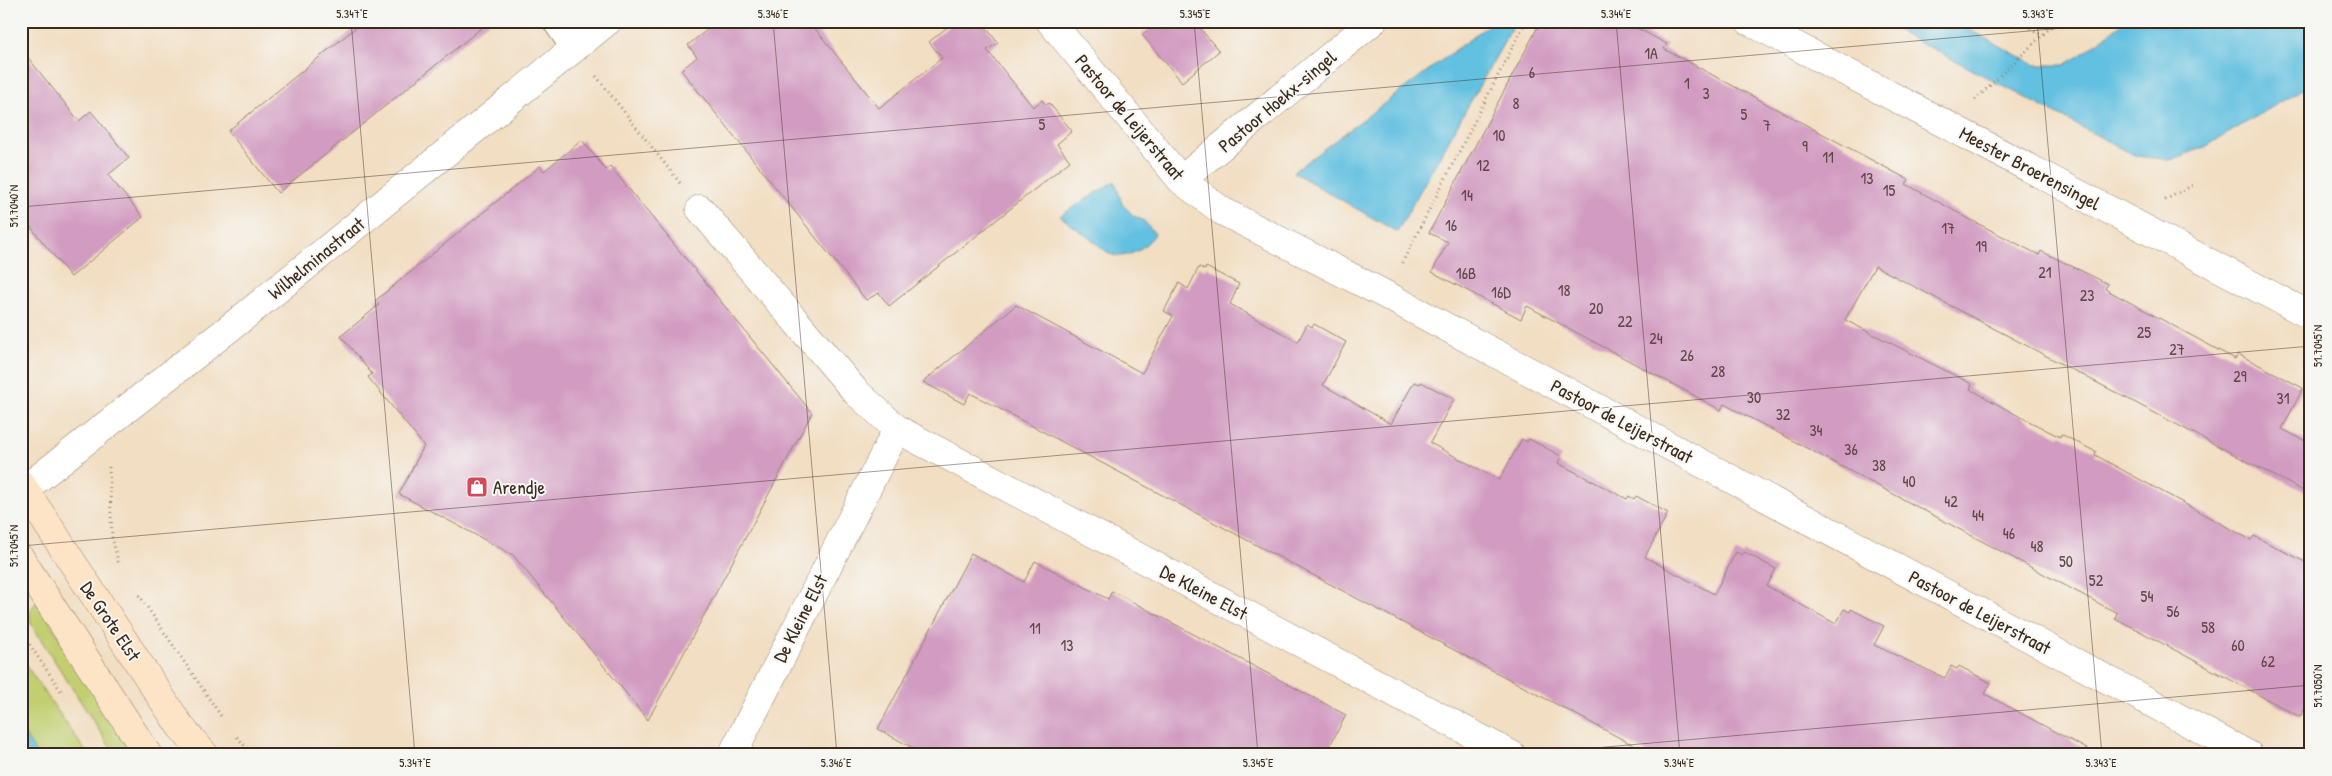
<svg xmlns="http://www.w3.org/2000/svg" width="2332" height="776" font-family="'Patrick Hand',sans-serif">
  <rect width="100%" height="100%" fill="#f6f6f2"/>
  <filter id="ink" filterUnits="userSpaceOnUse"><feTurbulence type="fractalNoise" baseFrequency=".02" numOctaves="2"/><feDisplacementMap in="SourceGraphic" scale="10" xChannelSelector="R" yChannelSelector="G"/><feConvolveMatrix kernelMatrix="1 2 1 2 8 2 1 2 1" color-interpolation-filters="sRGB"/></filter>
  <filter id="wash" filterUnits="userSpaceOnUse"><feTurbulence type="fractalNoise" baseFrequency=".0096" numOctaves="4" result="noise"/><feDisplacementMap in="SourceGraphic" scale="20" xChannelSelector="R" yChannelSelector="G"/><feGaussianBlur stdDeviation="1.12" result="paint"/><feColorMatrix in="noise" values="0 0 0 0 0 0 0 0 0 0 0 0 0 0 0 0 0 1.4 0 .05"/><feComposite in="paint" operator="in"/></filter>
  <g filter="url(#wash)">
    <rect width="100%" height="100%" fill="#f2dec2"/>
    <path fill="#c1cf71" stroke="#7e7c48" d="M37,602L134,755H115L31,624C29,614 29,609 37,602Z
      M21,658L88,755H21Z"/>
    <path fill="#62c0e0" stroke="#4e757f" d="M1494,21H1516L1397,232L1293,172Z
      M1880,21H1953L2035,65H2065L2088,50L2125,21H2311V84L2205,147L2170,160L2136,156Z
      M1115,181L1122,204L1133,215L1144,221L1155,234C1145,248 1127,261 1110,254L1060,216Z
      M21,728L37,755H21Z"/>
    <g id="blocks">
      <path fill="#d29bc1" d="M364,21H490L278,193L228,131Z
        M718,21H809L879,108L942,58L929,42L955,21H981L998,43L987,50L1033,107L1042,100L1046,105L1049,103L1072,131L1057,144L1070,161L889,306L879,293L866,300L681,70L697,57L688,45Z
        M1159,21H1194L1219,51L1182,82L1142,35Z
        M1541,21H1624L1667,44L1664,49L1909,180L1906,184L1973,221L2039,255L2041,251L2108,284L2105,289L2235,359L2238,354L2303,388L2282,429L2311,444V495L1875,266L1845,320L1972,384L1970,389L2015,414L2060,437L2061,434L2096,452L2095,455L2251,540L2254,536L2311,565V698L2300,717L2115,618L2117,613L1724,404L1721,410L1527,306L1521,319L1432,272L1448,242L1429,233Z
        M21,49L79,121L91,111L129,158L108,175L143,217L71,277L21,215Z
        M582,140L606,170L610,166L812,413L648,720L513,555L399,494L424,446L368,377L372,374L341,336L379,305L375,301L540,166L544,171Z
        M1199,267L1205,270L1206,267L1239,284L1230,304L1298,342L1307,324L1312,327L1314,324L1346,342L1323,385L1391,424L1414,382L1420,384L1421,382L1454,399L1430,443L1499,480L1522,439L1527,442L1529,439L1561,456L1558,463L1627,499L1629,496L1634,499L1636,496L1668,513L1645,557L1714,594L1736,552L1742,555L1744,552L1776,569L1767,586L1836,624L1844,609L1850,612L1851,609L1884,626L1874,645L1945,678L1951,666L1957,669L1959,666L1991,683L1985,694L2098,755H1652L970,393L964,404L923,382L1016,305L1142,373L1173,316L1164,311L1179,283L1188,289Z
        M971,553L1024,582L1035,561L1108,599L1112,591L1346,715L1325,755H926L878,729Z"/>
    </g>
  </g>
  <g filter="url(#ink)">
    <use href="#blocks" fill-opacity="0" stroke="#968470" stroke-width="1"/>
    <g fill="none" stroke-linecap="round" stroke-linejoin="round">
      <g stroke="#968470" stroke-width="26">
        <path id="lane" d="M555,22L574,49"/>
      </g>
      <g stroke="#968470" stroke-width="29">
        <path id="street" d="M1050,21L1181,180L1222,211L1386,295L2249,755
          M1749,21L2311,316
          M1181,180L1373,21
          M700,209L856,392L897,429L1512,755
          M21,492L241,319L608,21
          M732,755L897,429"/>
      </g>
      <g stroke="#968470" stroke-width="29">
        <path id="secondary" d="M21,484L180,726L205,755
          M21,559L148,755"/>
      </g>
      <path stroke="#968470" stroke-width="3" stroke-dasharray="1 4" stroke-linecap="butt" d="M2017,21L2042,35
        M643,28L651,21
        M596,76L680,183
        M1975,100L2057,21
        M2165,200L2195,184
        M1402,263L1526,21
        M109,467L112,537L119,565
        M139,595L221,716
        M21,632L63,694
        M237,737L253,755"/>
      <use href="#lane" stroke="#fff" stroke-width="24"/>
      <use href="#street" stroke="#fff" stroke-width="28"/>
      <use href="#secondary" stroke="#fee4c6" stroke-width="28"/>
    </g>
  </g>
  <path fill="none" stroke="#3b2a1e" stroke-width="1" stroke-opacity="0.45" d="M351,21L415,755M773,21L837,755M1194,21L1258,755M1616,21L1680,755M2037,21L2102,755M21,207L2143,21M21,546L2311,346M1515,755L2311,685"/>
  <defs>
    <g id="shop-square" transform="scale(1.125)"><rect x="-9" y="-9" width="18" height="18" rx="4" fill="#d1495b" stroke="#f6f6f2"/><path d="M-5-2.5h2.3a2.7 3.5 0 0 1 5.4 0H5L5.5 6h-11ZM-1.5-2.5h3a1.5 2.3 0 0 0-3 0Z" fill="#fff"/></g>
  </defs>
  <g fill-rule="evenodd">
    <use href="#shop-square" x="477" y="487"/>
  </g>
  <g text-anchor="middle" stroke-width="4" stroke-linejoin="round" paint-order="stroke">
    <g font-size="16" fill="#614647">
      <text x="1651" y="59">1A</text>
      <text x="1532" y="78">6</text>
      <text x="1687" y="89">1</text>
      <text x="1706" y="99">3</text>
      <text x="1516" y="109">8</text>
      <text x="1744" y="120">5</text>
      <text x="1042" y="130">5</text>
      <text x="1767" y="131">7</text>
      <text x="1499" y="141">10</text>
      <text x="1805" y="152">9</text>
      <text x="1828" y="163">11</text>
      <text x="1483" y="171">12</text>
      <text x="1867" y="184">13</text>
      <text x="1889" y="196">15</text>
      <text x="1467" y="201">14</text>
      <text x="1451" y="231">16</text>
      <text x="1948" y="234">17</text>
      <text x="1981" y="252">19</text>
      <text x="2045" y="278">21</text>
      <text x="1466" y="279">16B</text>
      <text x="1564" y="296">18</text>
      <text x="1501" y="298">16D</text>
      <text x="2087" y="301">23</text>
      <text x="1596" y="314">20</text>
      <text x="1625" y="327">22</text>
      <text x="2144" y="338">25</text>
      <text x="1656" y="344">24</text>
      <text x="2177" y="355">27</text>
      <text x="1687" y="361">26</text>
      <text x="1718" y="377">28</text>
      <text x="2240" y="382">29</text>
      <text x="1754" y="403">30</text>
      <text x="2283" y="404">31</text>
      <text x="1783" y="420">32</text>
      <text x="1816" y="436">34</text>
      <text x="1851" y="455">36</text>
      <text x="1879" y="471">38</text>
      <text x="1909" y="487">40</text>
      <text x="1951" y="507">42</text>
      <text x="1978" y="521">44</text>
      <text x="2009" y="539">46</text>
      <text x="2037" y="552">48</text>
      <text x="2066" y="567">50</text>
      <text x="2096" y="586">52</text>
      <text x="2147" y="602">54</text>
      <text x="2173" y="617">56</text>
      <text x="2208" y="633">58</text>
      <text x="1035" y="634">11</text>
      <text x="1067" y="651">13</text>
      <text x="2238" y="651">60</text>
      <text x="2268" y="667">62</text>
    </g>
    <g font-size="19" fill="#3b2a1e" stroke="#f6f6f2">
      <text transform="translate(1277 101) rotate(-40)" y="7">Pastoor Hoekx-singel</text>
      <text transform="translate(1130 117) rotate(50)" y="7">Pastoor de Leijerstraat</text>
      <text transform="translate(2030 168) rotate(28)" y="7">Meester Broerensingel</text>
      <text transform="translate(316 258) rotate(-39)" y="7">Wilhelminastraat</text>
      <text transform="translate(1622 421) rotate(28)" y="7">Pastoor de Leijerstraat</text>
      <text transform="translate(1204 592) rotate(28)" y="7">De Kleine Elst</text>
      <text transform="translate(1980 612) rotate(28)" y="7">Pastoor de Leijerstraat</text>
      <text transform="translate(800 618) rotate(-63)" y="7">De Kleine Elst</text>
      <text transform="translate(111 621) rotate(56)" y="7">De Grote Elst</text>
    </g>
    <g font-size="19" fill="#3b2a1e" stroke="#f6f6f2" text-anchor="start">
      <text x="493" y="494">Arendje</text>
    </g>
  </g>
  <rect width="2332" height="776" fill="none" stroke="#f6f6f2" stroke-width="55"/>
  <rect x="28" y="28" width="2276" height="720" fill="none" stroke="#3b2a1e" stroke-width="2"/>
  <g font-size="12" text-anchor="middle" fill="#3b2a1e">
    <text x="352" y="18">5.347°E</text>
    <text x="773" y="18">5.346°E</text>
    <text x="1195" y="18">5.345°E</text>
    <text x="1616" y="18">5.344°E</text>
    <text x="2038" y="18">5.343°E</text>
    <text transform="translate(14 206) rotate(-90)" y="4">51.7040°N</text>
    <text transform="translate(2318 346) rotate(-90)" y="4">51.7045°N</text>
    <text transform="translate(14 546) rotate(-90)" y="4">51.7045°N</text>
    <text transform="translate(2318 686) rotate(-90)" y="4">51.7050°N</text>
    <text x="415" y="767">5.347°E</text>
    <text x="836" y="767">5.346°E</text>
    <text x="1258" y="767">5.345°E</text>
    <text x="1679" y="767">5.344°E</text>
    <text x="2101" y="767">5.343°E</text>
  </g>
</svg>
